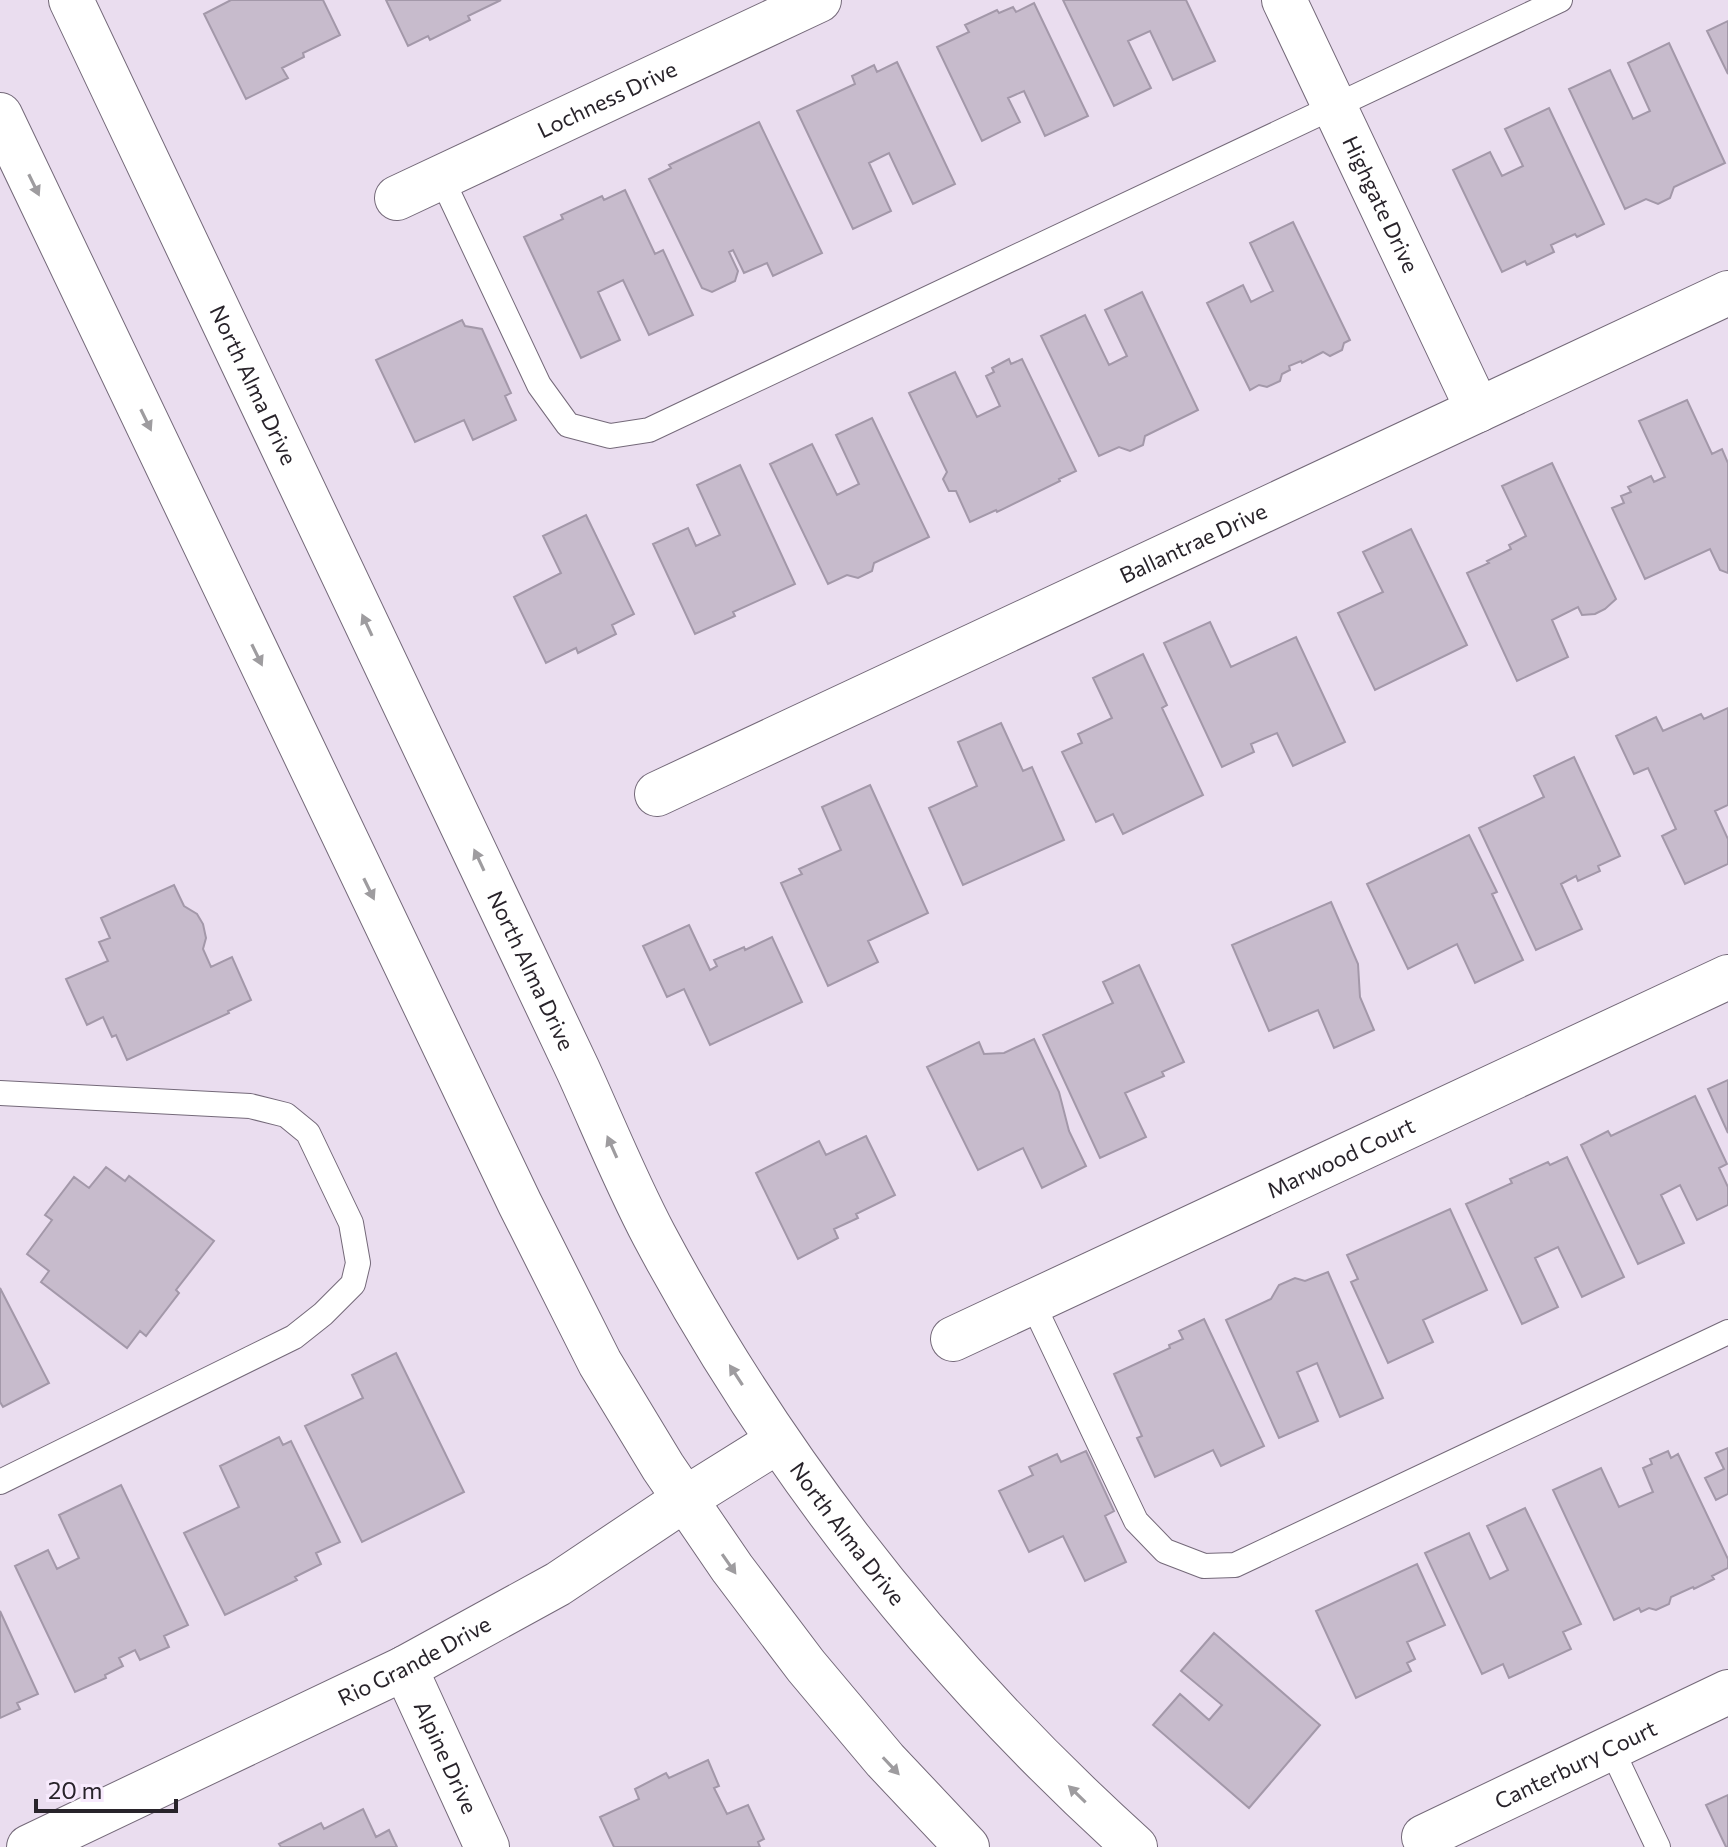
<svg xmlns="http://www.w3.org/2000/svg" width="1728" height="1847" font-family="Commissioner,sans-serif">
  <rect width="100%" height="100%" fill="#eaddef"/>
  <path fill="#c7bbcc" stroke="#a398a9" stroke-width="2" d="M231,0H323L340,35L303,53L304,57L282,68L288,78L246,99L204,14Z
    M386,0H501L468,16L470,20L430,40L428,36L408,46Z
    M1063,0H1186L1215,61L1173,80L1150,31L1128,41L1151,88L1114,106Z
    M1034,3L1088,116L1045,136L1024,91L1008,98L1020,122L982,141L937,47L969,32L965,25L997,10L999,13L1013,7L1016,12Z
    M1728,21V74L1707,31Z
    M1669,43L1725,163L1674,187L1670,198L1658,204L1646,199L1625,209L1569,89L1610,70L1633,119L1650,111L1628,63Z
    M897,62L955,184L913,204L889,153L869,163L891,211L853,229L797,111L855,84L852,76L874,65L877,72Z
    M1549,108L1604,224L1577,237L1575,234L1551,245L1554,252L1527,265L1525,261L1502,272L1453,170L1490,152L1502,176L1523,166L1505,129Z
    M759,122L822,253L773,276L767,263L744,273L733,250L729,252L738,271L735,281L712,292L702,288L649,179L671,168L669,165Z
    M625,190L655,254L663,250L693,315L649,335L623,280L598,292L620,340L581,358L524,237L563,219L561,215L602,196L604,200Z
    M1293,222L1350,340L1344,343L1342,350L1330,356L1323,352L1302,363L1301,361L1289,366L1290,370L1282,374L1280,381L1267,387L1259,385L1250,390L1207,303L1243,285L1251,302L1273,291L1250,243Z
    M1142,292L1198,410L1145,436L1143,445L1130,451L1119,447L1099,456L1041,336L1085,315L1109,365L1127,356L1105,310Z
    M462,320L465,326L482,329L511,393L505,396L516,420L473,440L464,420L415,442L376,360Z
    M1009,359L1011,364L1022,359L1076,471L1059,479L1060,481L997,512L996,510L970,522L956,491H949L943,479L947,472L909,393L955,372L977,417L1000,406L986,376L994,372L992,368Z
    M1687,400L1712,454L1722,449L1728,463V573L1720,570L1710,549L1645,579L1612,508L1624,503L1621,496L1631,492L1628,487L1651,476L1654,482L1665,477L1639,421Z
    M872,418L929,537L874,563L872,571L858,578L847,575L828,584L770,464L812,444L837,495L859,484L836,435Z
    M1552,463L1616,599L1605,609L1595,614L1582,615L1578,607L1552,620L1568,657L1517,681L1467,573L1489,563L1487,561L1511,549L1509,545L1526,536L1502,486Z
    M740,465L795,584L733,612L735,616L695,634L653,544L688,528L696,546L720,535L697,485Z
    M586,515L634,614L612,625L616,634L578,653L576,648L546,663L514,597L561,573L543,536Z
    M1411,529L1467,645L1375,690L1338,613L1383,592L1363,552Z
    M1210,622L1231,667L1296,637L1345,742L1293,766L1277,733L1251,744L1254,752L1222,767L1164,643Z
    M1143,654L1167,705L1162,708L1203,795L1123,834L1113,814L1096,822L1062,752L1082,743L1078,734L1112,718L1093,678Z
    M1728,708V805L1715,811L1728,839V864L1685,884L1662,836L1676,829L1648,768L1634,774L1616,736L1656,717L1663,731L1701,714L1704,719Z
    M1001,723L1023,771L1032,767L1064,840L963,885L929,808L977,786L958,742Z
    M1574,757L1620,856L1598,866L1600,871L1578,881L1576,876L1561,884L1582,929L1536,950L1479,828L1544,797L1534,776Z
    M870,785L928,913L868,941L878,962L828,986L781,883L802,874L799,869L841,850L822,807Z
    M1469,835L1497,892L1492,894L1523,960L1475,983L1457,944L1408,969L1367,884Z
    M174,885L184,906L197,914L203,924L206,938L203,949L211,967L232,957L251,1000L228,1011L229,1013L127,1060L116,1035L112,1037L103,1017L87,1025L66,979L108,961L99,942L110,938L101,918Z
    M1331,902L1358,964L1360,997L1374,1030L1334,1048L1318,1010L1269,1031L1232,945Z
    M689,925L710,970L717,966L714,960L744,947L745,950L772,937L802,1002L710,1045L684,989L667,997L643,946Z
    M1139,965L1184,1062L1162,1072L1164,1076L1125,1093L1146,1137L1100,1158L1043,1035L1113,1003L1103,982Z
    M1034,1039L1059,1092L1069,1131L1086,1166L1042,1188L1023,1148L978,1170L927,1067L979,1042L984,1054L1004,1053Z
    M1728,1080V1133L1708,1089Z
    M1695,1096L1727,1164L1719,1168L1728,1187V1205L1697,1220L1680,1185L1661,1195L1684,1243L1638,1264L1581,1145L1608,1131L1611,1136Z
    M866,1136L895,1195L856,1214L858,1218L834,1229L838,1238L798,1259L756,1173L819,1141L826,1155Z
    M1567,1157L1624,1277L1582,1297L1558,1247L1535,1258L1558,1307L1522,1324L1466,1204L1512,1183L1510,1179L1548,1162L1550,1165Z
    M106,1167L125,1181L129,1176L214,1241L176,1290L179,1293L146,1336L140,1331L127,1348L41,1282L49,1271L27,1254L52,1220L45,1215L74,1177L89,1188Z
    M1450,1209L1487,1290L1423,1320L1433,1342L1388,1363L1351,1282L1358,1279L1347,1255Z
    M1328,1272L1383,1398L1340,1417L1317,1363L1297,1372L1318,1421L1279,1438L1226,1320L1271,1299L1279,1285L1295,1278L1305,1281Z
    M0,1288L49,1383L3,1407L0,1402Z
    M1204,1319L1264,1446L1221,1466L1213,1450L1155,1477L1137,1438L1142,1436L1114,1374L1170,1348L1169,1345L1183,1339L1179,1331Z
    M396,1353L464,1492L362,1542L305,1426L363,1398L352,1375Z
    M279,1437L283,1445L291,1441L340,1542L316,1553L321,1564L295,1577L297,1580L225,1615L184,1533L239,1507L220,1466Z
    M1728,1448V1494L1716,1500L1705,1478L1724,1469L1716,1453Z
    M1086,1451L1114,1511L1105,1516L1126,1562L1085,1581L1063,1536L1029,1552L999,1491L1033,1475L1029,1467L1057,1454L1061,1462Z
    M1668,1451L1671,1458L1678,1454L1728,1559V1568L1712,1576L1714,1579L1694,1589L1693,1587L1671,1597L1669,1604L1656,1610L1649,1608L1641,1612L1639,1608L1614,1620L1553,1490L1601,1468L1619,1507L1653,1492L1643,1468L1652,1464L1650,1459Z
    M121,1485L188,1625L164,1636L169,1647L140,1660L135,1650L119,1658L123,1666L105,1675L106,1678L75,1692L15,1566L48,1550L57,1569L79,1558L59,1515Z
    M1525,1508L1581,1624L1563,1632L1571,1649L1509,1678L1503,1664L1482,1674L1425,1553L1469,1533L1490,1579L1508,1570L1487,1526Z
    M1417,1564L1445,1625L1407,1642L1415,1659L1407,1663L1411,1671L1356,1698L1316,1611Z
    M0,1611L38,1694L17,1703L20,1709L0,1718Z
    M1214,1633L1320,1725L1249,1808L1153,1725L1180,1694L1209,1720L1222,1705L1181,1671Z
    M708,1760L719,1786L714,1788L727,1814L748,1805L764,1839L758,1842L760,1847H614L600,1817L639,1799L635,1789L666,1773L669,1778Z
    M1728,1795V1847H1726L1706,1805Z
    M363,1809L376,1837L389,1830L397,1847H281L279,1844L321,1823L324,1829Z"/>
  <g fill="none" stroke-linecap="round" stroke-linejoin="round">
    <g stroke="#746979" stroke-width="26">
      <path id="service" d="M441,177L539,385L568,425L610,436L649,430L1560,0
        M0,1093L250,1106L286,1115L308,1133L351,1223L358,1263L353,1284L323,1314L294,1337L0,1482
        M1032,1302L1136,1521L1165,1551L1204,1566L1235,1565L1728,1332
        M1611,1748L1658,1847"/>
    </g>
    <g stroke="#746979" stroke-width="46">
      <g id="minor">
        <path id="s1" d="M1284,0L1478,410"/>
        <path id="s2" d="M397,198L819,0"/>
        <path id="s3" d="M657,794L1728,293"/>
        <path id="s4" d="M953,1339L1728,977"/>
        <path id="s5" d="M405,1668L487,1847"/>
        <path id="s6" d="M1424,1837L1728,1692"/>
        <path id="s7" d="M29,1847L405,1668L558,1584L685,1499L778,1441"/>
      </g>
    </g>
    <g stroke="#746979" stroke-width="46">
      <g id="secondary">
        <path id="s8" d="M71,0L578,1070C603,1125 626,1182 654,1235C777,1466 941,1672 1135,1847"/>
        <path d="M0,115L520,1204L600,1363L663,1467L732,1568L806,1666L885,1760L967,1847"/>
      </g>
    </g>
    <use href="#service" stroke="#fff" stroke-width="24"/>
    <use href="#minor" stroke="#fff" stroke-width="44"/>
    <use href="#secondary" stroke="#fff" stroke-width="44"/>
  </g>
  <defs><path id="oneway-solid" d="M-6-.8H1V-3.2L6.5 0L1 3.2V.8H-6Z" transform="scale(2)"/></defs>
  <g fill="#9e9c9f">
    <use href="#oneway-solid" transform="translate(34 185) rotate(64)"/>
    <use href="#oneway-solid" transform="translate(146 420) rotate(64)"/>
    <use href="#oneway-solid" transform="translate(367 625) rotate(-115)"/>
    <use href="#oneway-solid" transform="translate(257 655) rotate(64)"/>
    <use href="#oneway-solid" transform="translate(479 860) rotate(-115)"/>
    <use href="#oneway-solid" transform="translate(369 889) rotate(64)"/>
    <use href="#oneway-solid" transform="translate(612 1147) rotate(-114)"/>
    <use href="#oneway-solid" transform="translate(736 1375) rotate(-123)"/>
    <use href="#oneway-solid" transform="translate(729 1564) rotate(55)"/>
    <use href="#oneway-solid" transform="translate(891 1766) rotate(47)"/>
    <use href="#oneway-solid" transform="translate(1077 1794) rotate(-136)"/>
  </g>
  <g text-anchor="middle" stroke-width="7" stroke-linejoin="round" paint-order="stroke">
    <g font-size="22" fill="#28232a" stroke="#f7eafd">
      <text dy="8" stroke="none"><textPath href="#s2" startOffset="232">Lochness Drive</textPath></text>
      <text dy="8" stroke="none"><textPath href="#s1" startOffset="226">Highgate Drive</textPath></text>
      <text dy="8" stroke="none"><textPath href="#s8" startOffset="426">North Alma Drive</textPath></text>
      <text dy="8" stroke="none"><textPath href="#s3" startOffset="592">Ballantrae Drive</textPath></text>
      <text dy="8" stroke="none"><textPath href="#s8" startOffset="1074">North Alma Drive</textPath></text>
      <text dy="8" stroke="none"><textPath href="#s4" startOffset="428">Marwood Court</textPath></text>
      <text dy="8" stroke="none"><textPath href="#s8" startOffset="1722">North Alma Drive</textPath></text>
      <text dy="8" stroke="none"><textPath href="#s7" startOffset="428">Rio Grande Drive</textPath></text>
      <text dy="8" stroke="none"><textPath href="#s5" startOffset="98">Alpine Drive</textPath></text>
      <text dy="8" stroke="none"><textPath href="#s6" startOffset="168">Canterbury Court</textPath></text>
    </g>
  </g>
  <path d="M36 1799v12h140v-12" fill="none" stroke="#28232a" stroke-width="4"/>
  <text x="48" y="1799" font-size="24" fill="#28232a" stroke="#f7eafd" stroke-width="6" paint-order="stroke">20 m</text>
</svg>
